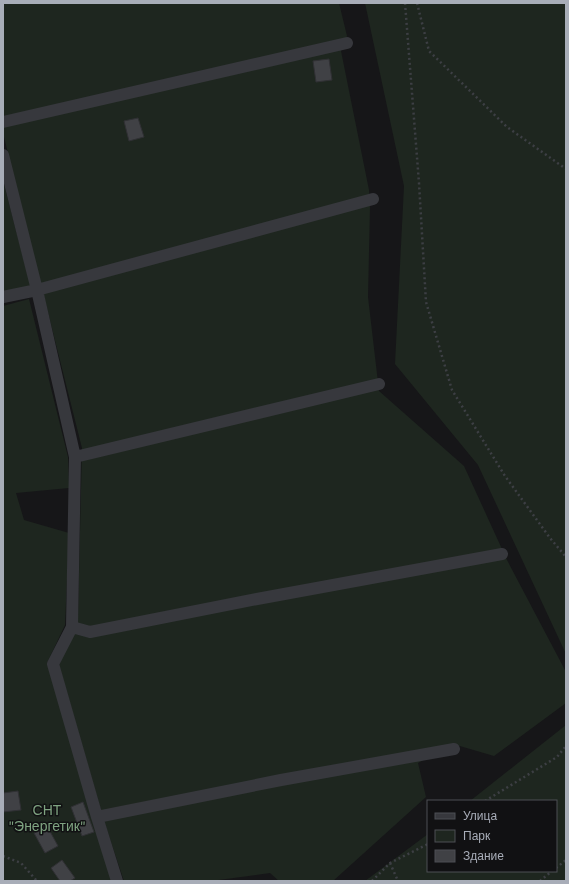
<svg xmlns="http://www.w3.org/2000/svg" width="569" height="884" font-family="'Work Sans',sans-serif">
  <rect width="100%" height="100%" fill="#161618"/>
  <path fill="#1e261f" d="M3,3H339L347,36L341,51L369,190L370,207L368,297L379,391L464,466L507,560L566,672V703L494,756L453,744L418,763L426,797L333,881H279L270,873L211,881H124L104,821L59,665L78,616L82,448L3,133Z
    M365,3H566V654L478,465L395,364L404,186Z
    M3,180L31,288L3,293Z
    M29,299L68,457L69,488L16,493L24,520L69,533L65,625L47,663L112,881H3V306Z
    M566,725V881H365L428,834V871H556V801H470Z"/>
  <path fill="#404145" stroke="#303034" d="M329,59L332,80L316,82L313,61Z
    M138,118L144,137L129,141L124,121Z
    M18,791L21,810L3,812V793Z
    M83,802L94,832L82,836L71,807Z
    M47,826L58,846L45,853L34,833Z
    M62,860L75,878L70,881H60L51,868Z"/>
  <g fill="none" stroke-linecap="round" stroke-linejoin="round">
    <path stroke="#3d3f44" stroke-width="2.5" stroke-dasharray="2 3" stroke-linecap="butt" d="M405,3L419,183L426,302L452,390L505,476L550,538L566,557
      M417,3L429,51L507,127L566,169
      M485,801L557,757L566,746
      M3,856L21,863L37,881
      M390,863L398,881
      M556,868L566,860
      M372,881L390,863L428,844
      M540,881L552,871"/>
    <path stroke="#37383d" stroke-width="12" d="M3,122L347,43
      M3,155L37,290L75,457L72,627L53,664L97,817L117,881
      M3,297L37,290L373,199
      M75,457L379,384
      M72,627L90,632L257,599L502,554
      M97,817L281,780L454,749"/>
  </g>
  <g text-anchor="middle" stroke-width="3" stroke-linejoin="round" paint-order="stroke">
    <g font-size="14" fill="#7fa381" stroke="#111113">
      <text x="47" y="815">СНТ<tspan x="47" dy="16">"Энергетик"</tspan></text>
    </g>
  </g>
  <rect width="569" height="884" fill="none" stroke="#a8adb8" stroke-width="8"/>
  <rect x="427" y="800" width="130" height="72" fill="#111113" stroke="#4d4f55"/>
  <rect x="435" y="813" width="20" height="6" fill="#37383d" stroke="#4d4f55"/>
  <text x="463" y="820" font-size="12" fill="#a8adb8">Улица</text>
  <rect x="435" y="830" width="20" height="12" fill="#1e261f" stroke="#4d4f55"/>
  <text x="463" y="840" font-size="12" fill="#a8adb8">Парк</text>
  <rect x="435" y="850" width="20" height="12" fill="#404145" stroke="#4d4f55"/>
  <text x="463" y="860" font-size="12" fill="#a8adb8">Здание</text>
</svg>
